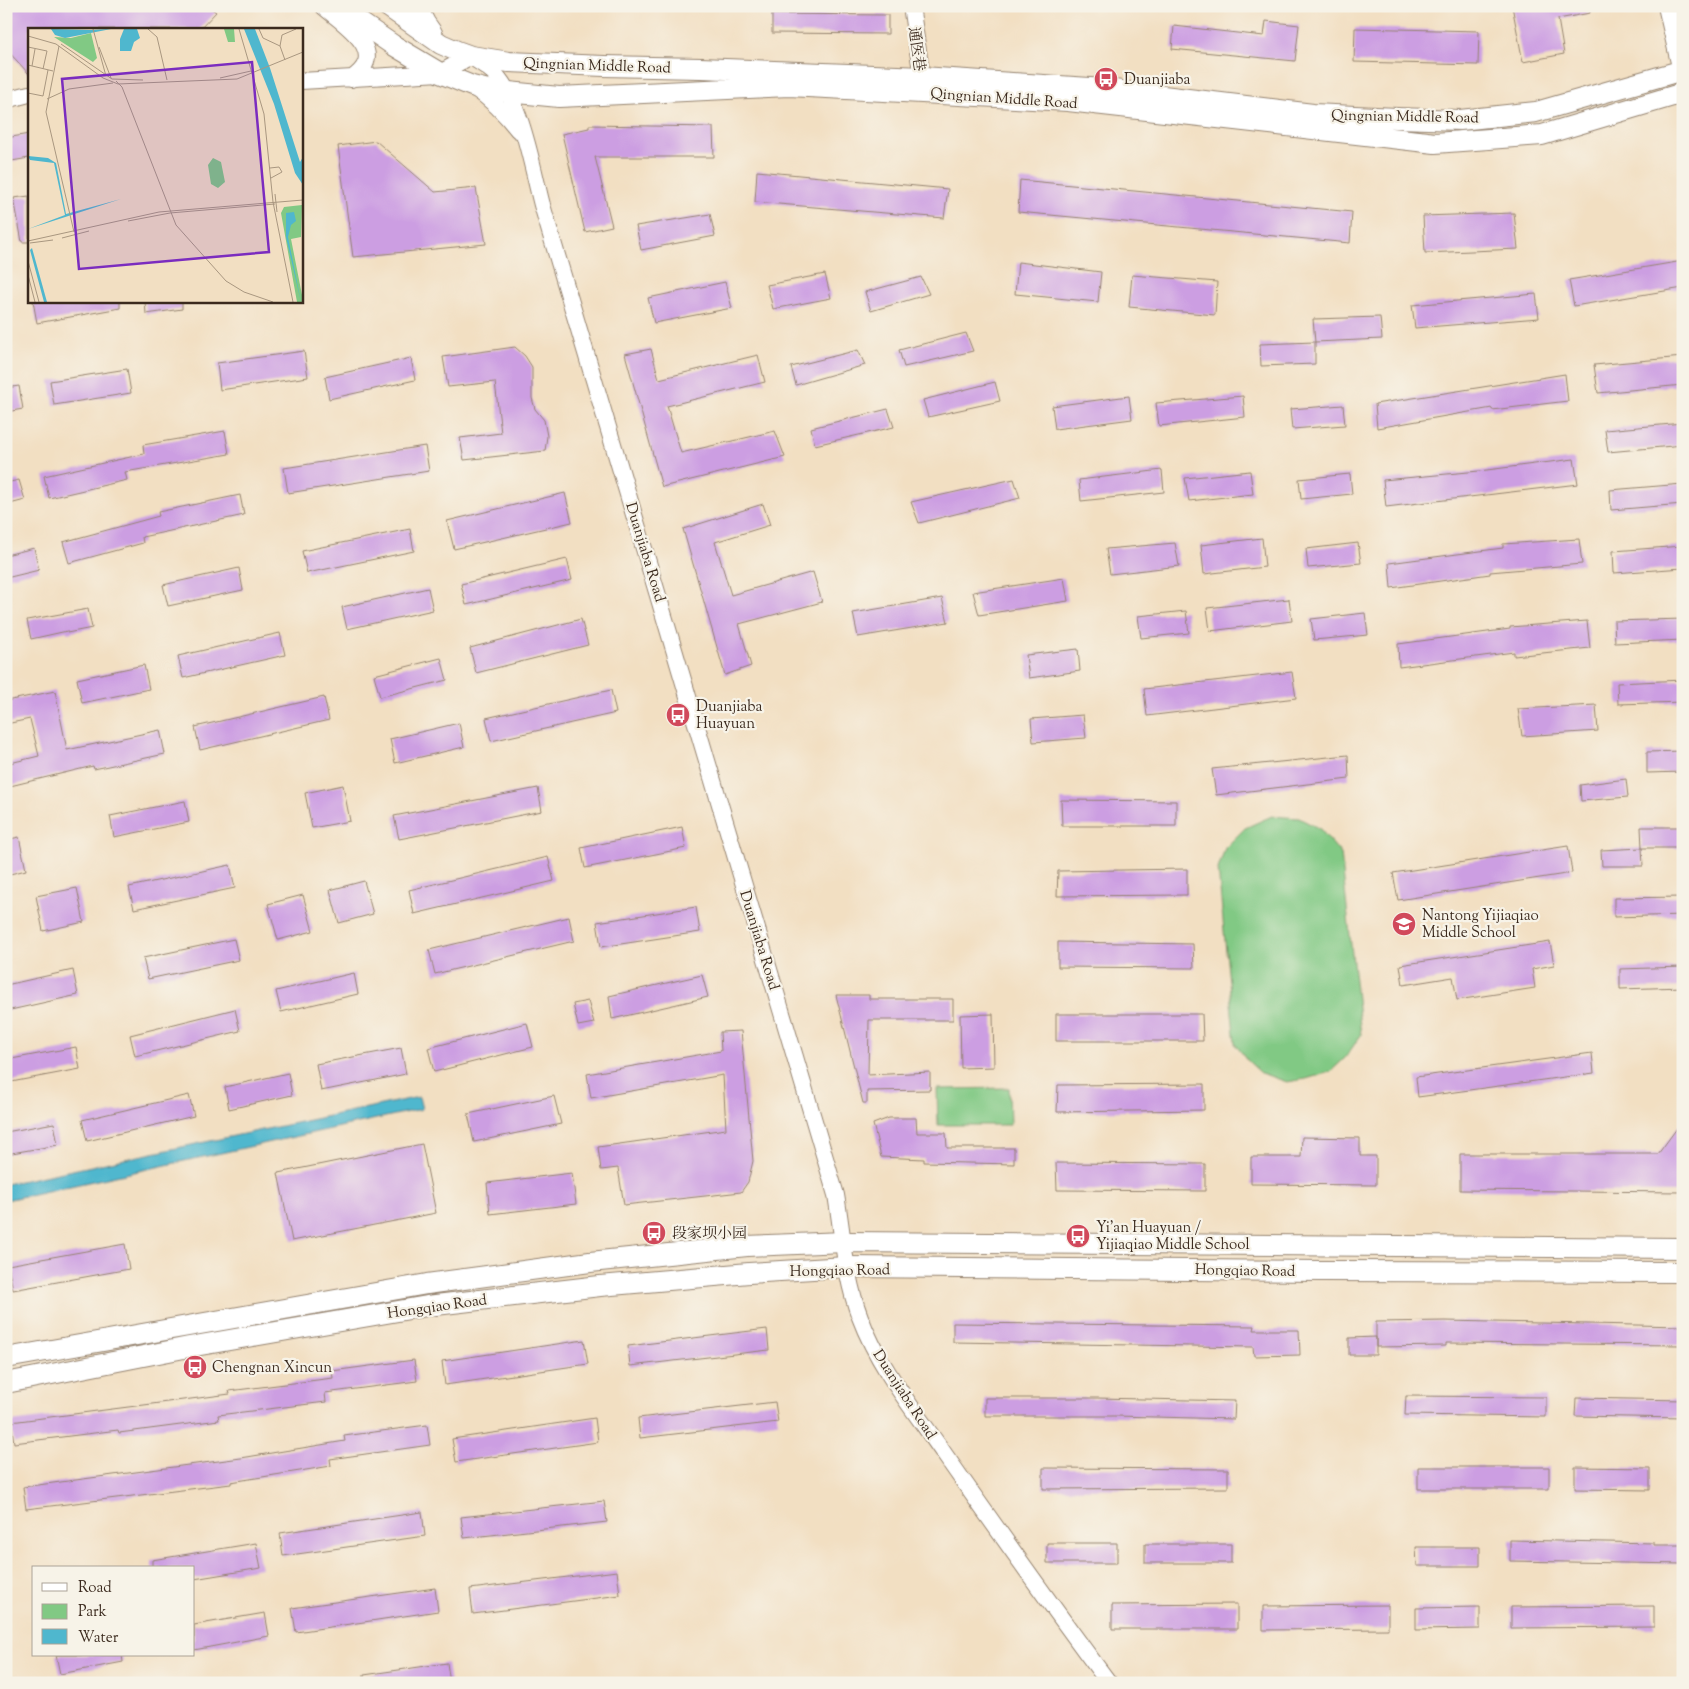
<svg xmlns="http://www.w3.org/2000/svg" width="1689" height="1689" font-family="'Sorts Mill Goudy','Noto Serif SC',serif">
  <rect width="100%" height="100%" fill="#f7f3e8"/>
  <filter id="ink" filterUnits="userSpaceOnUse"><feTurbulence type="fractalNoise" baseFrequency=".02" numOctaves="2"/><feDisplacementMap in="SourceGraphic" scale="10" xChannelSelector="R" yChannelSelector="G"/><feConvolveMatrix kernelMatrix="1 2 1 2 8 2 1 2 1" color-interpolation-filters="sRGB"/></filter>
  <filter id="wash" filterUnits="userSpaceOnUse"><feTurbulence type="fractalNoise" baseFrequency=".0096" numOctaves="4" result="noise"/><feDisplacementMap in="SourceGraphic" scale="20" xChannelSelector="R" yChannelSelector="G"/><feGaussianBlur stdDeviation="1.12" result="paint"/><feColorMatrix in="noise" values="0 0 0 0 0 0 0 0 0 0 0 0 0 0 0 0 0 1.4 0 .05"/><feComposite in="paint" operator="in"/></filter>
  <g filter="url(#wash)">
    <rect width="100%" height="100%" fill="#f2dfc2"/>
    <path fill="#81c984" stroke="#5e7a51" d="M1272,816L1299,818L1320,829L1341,854L1361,1035L1345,1058L1330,1072L1306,1079L1287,1082L1261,1073L1248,1061L1235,1044L1218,869L1225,848L1245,828Z
      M1009,1088L1010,1125H938L937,1089Z"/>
    <path fill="#4fb7ce" stroke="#457076" d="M419,1097L422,1109L6,1200V1184Z"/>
    <g id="blocks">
      <path fill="#cc9ee2" d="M6,6H208L216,12L200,29H29V74L6,49Z
        M1512,6H1589L1590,13L1558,19L1564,54L1523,62Z
        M772,14L888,15V34L772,33Z
        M1266,21L1299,25L1295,61L1172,49L1174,26L1264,36Z
        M1355,28L1479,31L1478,65L1354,62Z
        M589,125L713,127L714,157H595L612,226L585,232L562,134L589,128Z
        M29,134V158L6,162V138Z
        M376,141L435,192L476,188L486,244L353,257L338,146Z
        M757,171L948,189L944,218L755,202Z
        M1020,180L1352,212L1350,243L1018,212Z
        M29,196V242H22L14,198Z
        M1514,213L1518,249L1425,253L1423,216Z
        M710,214L715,236L641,250L636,226Z
        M1683,261V288L1574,306L1569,280Z
        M1018,262L1101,272L1098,302L1015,294Z
        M825,274L831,298L773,309L767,285Z
        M1132,275L1217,282L1215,315L1129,307Z
        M921,277L929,294L871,311L865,292Z
        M725,282L732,308L654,323L648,298Z
        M1536,294L1539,318L1415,328L1412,305Z
        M33,301H120V308L37,323Z
        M145,301H182V309L146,314Z
        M1380,317L1382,339L1315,342L1313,319Z
        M966,333L973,351L904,367L899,350Z
        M1315,342V364L1261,366L1260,344Z
        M515,347L525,356L532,367V398L535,409L544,420L547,436L545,451L464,460L460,438L501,433L495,382L448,387L443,357Z
        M651,349L659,379L758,355L765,382L667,406L681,453L775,431L785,457L662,487L625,354Z
        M858,350L865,365L796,385L791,367Z
        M304,351L308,377L220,390L217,363Z
        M1683,357V385L1598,393L1594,365Z
        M411,358L415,380L329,399L325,377Z
        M127,369L131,393L54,405L50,381Z
        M1565,374L1568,401L1492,410V408L1377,428L1375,404Z
        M995,382L1000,401L928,417L923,400Z
        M19,386L23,409L6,412V388Z
        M1129,396L1132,419L1055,429L1052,406Z
        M1243,396L1245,417L1159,426L1156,403Z
        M1343,405L1345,425L1292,429L1290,409Z
        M888,409L894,427L815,445L811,428Z
        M1683,423V445L1608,452L1605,430Z
        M225,431L229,454L125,472L127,480L49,498L44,476L144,454L143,445Z
        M425,446L429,471L288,493L284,468Z
        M1574,459L1578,484L1386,507L1383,480L1479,471Z
        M1162,470L1164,492L1081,501L1079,480Z
        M1250,471L1253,494L1189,501L1185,478Z
        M1350,474L1352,494L1301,499L1299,479Z
        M1014,479L1020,498L919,523L911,502Z
        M19,480L25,500L6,505V483Z
        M1683,484V504L1611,510L1610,490Z
        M565,493L572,522L454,549L447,521Z
        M240,495L244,515L142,537L143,543L69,563L63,542L159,516L158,512Z
        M763,504L770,525L715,542L731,595L813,572L822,602L739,624L751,666L725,675L683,529Z
        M410,529L414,551L307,573L302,551Z
        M1262,538L1265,567L1204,574L1201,545Z
        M1579,539L1582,564L1490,572V574L1391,588L1389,563L1503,548V544Z
        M1175,543L1179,566L1110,574L1106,549Z
        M1358,543L1361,563L1308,568L1306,549Z
        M1683,546V568L1614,573L1613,551Z
        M34,548L39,570L6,578V555Z
        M567,559L572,580L466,605L461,584Z
        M239,568L243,590L168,606L163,585Z
        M1064,578L1068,601L979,615L973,592Z
        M428,588L433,610L347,629L342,607Z
        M942,598L948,622L858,637L853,613Z
        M1289,599L1292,621L1210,631L1207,608Z
        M88,609L92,628L67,633V631L31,639L27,620Z
        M1186,611L1189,633L1141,638L1138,616Z
        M1365,613L1368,635L1314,640L1311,619Z
        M581,619L588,645L476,673L470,648Z
        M1683,619V640L1615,643L1614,621Z
        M1587,621L1590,648L1514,656V652L1399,667L1398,644L1510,629V627Z
        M280,633L285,655L183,678L178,656Z
        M1078,649L1080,671L1029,678L1026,655Z
        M441,658L447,680L380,697L374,675Z
        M144,665L149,689L82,703L77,679Z
        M1292,672L1296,698L1147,716L1144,689Z
        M1683,680V702L1618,704L1617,683Z
        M611,690L616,713L491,741L486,718Z
        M55,691L67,750L160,730L165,754L94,769L93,766L6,787V764L39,756L30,719L6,724V701Z
        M324,697L329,720L200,750L195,727Z
        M1596,705L1598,731L1522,736L1518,709Z
        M1083,715L1086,738L1033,742L1031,719Z
        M459,723L464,747L395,763L390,739Z
        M1683,751V772L1647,773V752Z
        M1348,755L1349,779L1216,795L1212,769Z
        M1626,779L1628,797L1581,801L1580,785Z
        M343,785L350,821L312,828L305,793Z
        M538,788L542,811L399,839L394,816Z
        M1061,800L1176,801V826H1062Z
        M185,801L189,822L114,837L110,816Z
        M682,827L686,848L585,868L581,848Z
        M1641,827H1683V848H1642Z
        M19,837L26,870L6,875V840Z
        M1568,846L1572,873L1398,900L1393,873Z
        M1642,848L1643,866H1602L1601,850Z
        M548,857L554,881L414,914L409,890Z
        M230,865L235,888L134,909L129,887Z
        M1187,869V895L1057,896L1058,871Z
        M364,881L373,914L339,923L330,890Z
        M77,888L84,922L43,931L36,896Z
        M303,895L313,931L278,940L268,904Z
        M1683,897V915L1614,917V898Z
        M696,907L700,932L601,947L597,922Z
        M569,917L574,941L435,974L429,950Z
        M234,939L239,960L148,979L143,958Z
        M1058,942L1193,944L1194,968L1058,967Z
        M1550,942L1554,965L1532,969L1535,988L1457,1000L1453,977L1403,985L1400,965Z
        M1683,967V987L1620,989V969Z
        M73,970L78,995L6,1011V985Z
        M354,973L358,994L281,1012L276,991Z
        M702,975L708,997L612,1019L609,996Z
        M836,995H869V999H953V1020H869L868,1075L930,1072V1090L867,1091V1103H863Z
        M588,1001L594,1023L578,1026L573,1004Z
        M235,1009L240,1031L135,1056L130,1035Z
        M993,1014L994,1067L961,1068L960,1015Z
        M1056,1014H1202L1203,1041H1056Z
        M527,1023L533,1047L434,1072L428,1048Z
        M741,1031L753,1161L748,1182L741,1192L624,1205L618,1168L601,1170L598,1147L726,1129L723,1075L591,1098L587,1074L721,1051L720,1032Z
        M76,1047L80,1069L6,1083V1060Z
        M401,1048L406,1074L321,1091L316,1064Z
        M1592,1053L1594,1073L1418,1097L1416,1077Z
        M288,1073L292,1095L229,1109L225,1087Z
        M1204,1084V1110L1057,1112L1058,1085Z
        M189,1095L194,1116L87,1141L82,1120Z
        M554,1096L561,1124L474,1142L468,1114Z
        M889,1118H916L917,1133H946L947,1148H1014V1164L924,1162V1159L881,1157L873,1124Z
        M1683,1120V1192L1460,1190V1154H1658Z
        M54,1123L58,1145L6,1154V1132Z
        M1302,1137L1360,1138V1156H1376V1185L1251,1184V1157H1301Z
        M422,1144L436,1213L292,1241L278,1173Z
        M1056,1163L1205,1164V1191L1057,1190Z
        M572,1173L576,1204L490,1214L487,1183Z
        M125,1244L129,1269L13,1290L8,1265Z
        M1376,1322L1445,1321L1683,1326V1345L1446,1343V1346L1376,1347Z
        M953,1323L1255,1326L1254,1330H1299L1300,1355L1254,1356L1253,1347L953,1342Z
        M767,1329L769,1350L630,1366L628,1346Z
        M1376,1337V1355H1349V1338Z
        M584,1340L588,1364L445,1385L442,1361Z
        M414,1360L417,1381L325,1393L326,1402L218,1415L219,1420L119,1433L118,1430L14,1443L11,1422L230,1394L229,1391L333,1378L332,1371Z
        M1406,1396L1546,1397V1417L1405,1415Z
        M985,1398H1097L1235,1401L1234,1419L1116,1416H985Z
        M1576,1398L1683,1400V1418L1575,1416Z
        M775,1402L778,1422L640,1438L638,1418Z
        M595,1418L598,1442L456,1462L452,1439Z
        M427,1425L430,1445L330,1459L331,1466L231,1482V1484L26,1509L23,1487L241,1458L345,1441L344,1436Z
        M1418,1467H1549V1489H1418Z
        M1575,1467L1650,1468V1490L1575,1489Z
        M1043,1468L1228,1469V1488L1043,1489Z
        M604,1501L607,1522L464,1538L461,1517Z
        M422,1512L425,1536L283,1556L280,1533Z
        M1510,1540L1654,1543V1545H1683V1564L1510,1561Z
        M256,1543L261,1568L194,1579V1568H152V1560Z
        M1047,1543H1117V1563H1047Z
        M1145,1544H1231V1563H1145Z
        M1416,1547H1480V1566H1417Z
        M617,1571L620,1595L473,1614L470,1589Z
        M435,1588L438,1611L296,1632L292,1608Z
        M1237,1604V1629H1112V1605Z
        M1388,1605V1629L1263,1630V1606Z
        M1654,1606V1627L1511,1628V1607Z
        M1480,1607V1629L1416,1630V1608Z
        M265,1613L269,1636L194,1650V1625Z
        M56,1655H122L123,1662L60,1674Z
        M447,1663L450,1683H364V1675Z"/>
    </g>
  </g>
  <g filter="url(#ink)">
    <use href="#blocks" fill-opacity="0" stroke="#968470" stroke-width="1"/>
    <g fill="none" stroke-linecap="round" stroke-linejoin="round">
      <g stroke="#968470" stroke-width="18">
        <path id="minor" d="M323,6C343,24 392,52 351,79
          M911,6L922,77V88
          M472,57C480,63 490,68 496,75C522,104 532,167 542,205L836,1195C843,1236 845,1278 860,1317C879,1368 915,1411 945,1455C999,1532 1053,1608 1109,1683
          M301,81L440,73L471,56
          M473,87C491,99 505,113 518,130
          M6,100L29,94"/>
      </g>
      <g stroke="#968470" stroke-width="22">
        <path id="major" d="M341,6L361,23L393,45L440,73L472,86L488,90L559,97L789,86L922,93L1068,101L1435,143L1542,135L1683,93
          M387,6L441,44L457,51L471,56L509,62L604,66L700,68L922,77L1105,89L1313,114L1397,118L1460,120L1536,112L1683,70
          M416,6L425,23L432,33
          M1668,6L1683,71
          M6,1358L427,1284L590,1262L747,1246L844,1242L1683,1248
          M6,1383L189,1347L427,1306L600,1286L749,1273L846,1267L1321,1271L1683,1272"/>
      </g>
      <use href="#minor" stroke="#fff" stroke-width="16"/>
      <use href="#major" stroke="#fff" stroke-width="20"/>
    </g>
  </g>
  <defs>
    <g id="bus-disc" transform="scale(1.25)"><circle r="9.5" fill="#d1495b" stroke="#f7f3e8"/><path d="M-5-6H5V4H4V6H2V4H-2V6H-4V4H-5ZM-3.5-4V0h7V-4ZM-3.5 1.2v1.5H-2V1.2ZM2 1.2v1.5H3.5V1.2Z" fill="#fff"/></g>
    <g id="school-disc" transform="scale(1.25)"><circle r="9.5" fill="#d1495b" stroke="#f7f3e8"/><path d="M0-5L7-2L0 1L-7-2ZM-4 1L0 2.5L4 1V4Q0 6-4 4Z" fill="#fff"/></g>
  </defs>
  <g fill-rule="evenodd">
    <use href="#bus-disc" x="1106" y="79"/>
    <use href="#bus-disc" x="678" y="715"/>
    <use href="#school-disc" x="1404" y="924"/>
    <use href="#bus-disc" x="654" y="1233"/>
    <use href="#bus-disc" x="1078" y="1236"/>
    <use href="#bus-disc" x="195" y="1367"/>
  </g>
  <g text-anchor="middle" stroke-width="4.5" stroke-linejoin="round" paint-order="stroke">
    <g font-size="15" fill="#3b2a1e" stroke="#f7f3e8">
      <text transform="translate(917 49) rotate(82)" y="5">通医巷</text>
      <text transform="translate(597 65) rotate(2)" y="5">Qingnian Middle Road</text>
      <text transform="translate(1004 98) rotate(4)" y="5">Qingnian Middle Road</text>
      <text transform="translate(1405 116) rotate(1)" y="5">Qingnian Middle Road</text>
      <text transform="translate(646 552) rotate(73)" y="5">Duanjiaba Road</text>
      <text transform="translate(760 940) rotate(73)" y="5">Duanjiaba Road</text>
      <text transform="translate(840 1270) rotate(-1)" y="5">Hongqiao Road</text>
      <text transform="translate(1245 1270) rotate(1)" y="5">Hongqiao Road</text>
      <text transform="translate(437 1306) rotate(-8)" y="5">Hongqiao Road</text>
      <text transform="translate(905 1394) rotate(57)" y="5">Duanjiaba Road</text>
    </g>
    <g font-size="15" fill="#3b2a1e" stroke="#f7f3e8" text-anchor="start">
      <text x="1124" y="84">Duanjiaba</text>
      <text x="696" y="711">Duanjiaba<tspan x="696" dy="17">Huayuan</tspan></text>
      <text x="1422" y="920">Nantong Yijiaqiao<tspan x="1422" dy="17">Middle School</tspan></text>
      <text x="1096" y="1232">Yi'an Huayuan /<tspan x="1096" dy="17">Yijiaqiao Middle School</tspan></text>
      <text x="672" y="1238">段家坝小园</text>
      <text x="212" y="1372">Chengnan Xincun</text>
    </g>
  </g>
  <g transform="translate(28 28)">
    <rect width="275" height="275" fill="#f2dfc2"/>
    <path d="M196,1H206L207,14H200ZM63,5L69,30L65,34L26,9L43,10ZM185,130L193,134L197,154L190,160L183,156L180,137ZM274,177L273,209L263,211L275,272V274H269L253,185L256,179Z" fill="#81c984"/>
    <path d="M23,1L62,2L83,1L37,10L27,7ZM96,1H109L112,10L106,14L103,23H92V11ZM216,1H227L242,40L272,134L275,129V157L267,145L246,76ZM0,128L20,130L28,135L38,186L93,171L0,201L37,187L26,135L2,132ZM266,184L268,193L263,197L260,209L273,274L258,209V185ZM4,220L19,274H16L2,222Z" fill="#4fb7ce"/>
    <path fill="none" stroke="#a99780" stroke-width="1" d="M65,1L78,48M120,1L129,9L139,52M211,1L236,86L245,174L265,274M231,1L235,10L252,18M0,8L28,16L75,50L90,56L209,51L275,24M33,16L84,51L115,52M31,18L18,84L46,204M0,19L19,23L15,41M71,19L83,50M257,32L252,18L254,7L268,1M0,37L25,43M4,38L7,21M192,50L223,43M88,53L94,59L148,197L198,253L216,264L245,274M0,65L15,68L20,42M19,71L41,61L85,55M242,140L251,139L254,144L243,150M247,166L249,184M100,193L142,185L247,176M34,210L61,203M0,213L131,184L275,172M2,215L25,212M0,233L11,274M0,247L7,274"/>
    <path fill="#7b2cbf" fill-opacity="0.15" stroke="#7b2cbf" stroke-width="2.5" d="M224,34L241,224L51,241L34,51Z"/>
    <rect width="275" height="275" fill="none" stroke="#3b2a1e" stroke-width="2.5"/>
  </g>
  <rect width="1689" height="1689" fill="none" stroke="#f7f3e8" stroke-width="25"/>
  <rect x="32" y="1566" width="162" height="90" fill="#f7f3e8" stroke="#aca397"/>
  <rect x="42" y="1583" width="25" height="8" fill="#ffffff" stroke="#aca397"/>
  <text x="78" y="1592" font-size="15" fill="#3b2a1e">Road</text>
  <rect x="42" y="1604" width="25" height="15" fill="#81c984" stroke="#aca397"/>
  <text x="78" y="1616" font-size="15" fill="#3b2a1e">Park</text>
  <rect x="42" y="1629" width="25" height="15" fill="#4fb7ce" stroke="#aca397"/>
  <text x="78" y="1642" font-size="15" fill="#3b2a1e">Water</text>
</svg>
